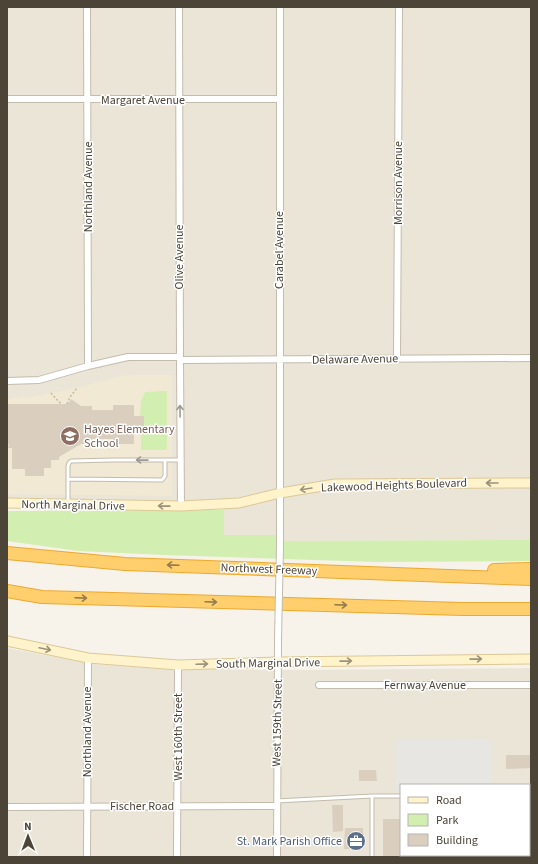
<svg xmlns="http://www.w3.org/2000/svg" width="538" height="864" font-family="'Source Sans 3',sans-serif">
  <rect width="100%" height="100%" fill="#f7f3eb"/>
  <path fill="#ebe5d8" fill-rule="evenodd" d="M7,7H531V540L276,541V535H224L223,500L190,501L7,499Z
    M7,648L92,664L164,669L297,670L531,668V857H7ZM401,785H529V855H401Z"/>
  <path fill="#f1e9d4" d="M136,375H172V496L7,494V399L38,396L77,388L121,376Z"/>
  <path fill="#d2eeb0" d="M167,391V450H141V433H144V417L140,416L141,401L145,392Z
    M224,510V535H276V541L531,540V561L377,562L164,555L78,551L7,541V511Z"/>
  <path fill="#e8e6e2" d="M492,739V785H401V791H396V740Z"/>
  <path fill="#dacfbf" d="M71,399L81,406H92V410H113V405H134V416H144V433H134V444H113V439H92V444H81L59,457V460H51V468H44V476H25V469H12V448H8L9,444H7V404H68Z
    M506,755H531V768L506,769Z
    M359,770H376L377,781H359Z
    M332,805H343V831L333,832Z
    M383,819H401V857H383Z
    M345,828H363V844H357V849L354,851L352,849H344Z"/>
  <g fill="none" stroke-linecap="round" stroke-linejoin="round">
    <g stroke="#c3bbac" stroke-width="5">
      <path id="lane" d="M68,479L162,480L165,476V460
        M68,502V466L69,463L71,461L113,460H181
        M276,801L372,796
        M372,857V796H401"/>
    </g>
    <g stroke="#c3bbac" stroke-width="8">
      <path id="street" d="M87,7L88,366
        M179,7L180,360L181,506
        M7,99H280
        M397,358L399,7
        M180,360L531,358
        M7,381L39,380L88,366L128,357H180
        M280,547V7
        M319,685H531
        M7,807L276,806
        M87,857L88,658
        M177,857L178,665
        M277,857L278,639
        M530,857V795H531"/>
    </g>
    <g stroke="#dbc897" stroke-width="11">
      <path id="secondary" d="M7,503L181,506L239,503L280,493L335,484L531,483
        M7,641L88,658L178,665L278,662L531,659"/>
    </g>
    <g stroke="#eda82f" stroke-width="14">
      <path id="highway" d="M7,553L125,564L531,579
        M494,570L531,569
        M7,591L42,597L463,609H531"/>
    </g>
    <path stroke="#c7b89c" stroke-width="1.5" stroke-dasharray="2 2" stroke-linecap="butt" d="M51,393L61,404
      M67,404L70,397L77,388"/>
    <use href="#lane" stroke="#fff" stroke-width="3"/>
    <use href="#street" stroke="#fff" stroke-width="6"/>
    <use href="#secondary" stroke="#fff3cc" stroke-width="9"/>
    <use href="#highway" stroke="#ffcf6d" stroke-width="12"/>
    <g stroke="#c3bbac" stroke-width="8" stroke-linecap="butt">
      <path id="street-bridge" d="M278,639L280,547"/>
    </g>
    <use href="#street-bridge" stroke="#fff" stroke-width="6"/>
  </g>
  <defs><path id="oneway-shaft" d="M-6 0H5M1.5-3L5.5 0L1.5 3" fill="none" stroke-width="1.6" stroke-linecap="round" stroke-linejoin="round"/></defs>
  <g stroke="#9d9891">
    <use href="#oneway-shaft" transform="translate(180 411) rotate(-91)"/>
    <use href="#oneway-shaft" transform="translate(142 460) rotate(-179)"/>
  </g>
  <g stroke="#9d937a">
    <use href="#oneway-shaft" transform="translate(492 483) rotate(180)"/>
    <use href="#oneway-shaft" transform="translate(306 489) rotate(171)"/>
    <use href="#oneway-shaft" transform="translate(164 506) rotate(-179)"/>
    <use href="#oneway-shaft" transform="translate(45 649) rotate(12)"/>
    <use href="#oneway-shaft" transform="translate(476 659) rotate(-1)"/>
    <use href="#oneway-shaft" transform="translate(346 661) rotate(-1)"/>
    <use href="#oneway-shaft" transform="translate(202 664) rotate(-2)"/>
  </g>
  <g stroke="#947c4d">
    <use href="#oneway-shaft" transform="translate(173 565) rotate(-178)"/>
    <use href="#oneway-shaft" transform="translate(81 598) rotate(2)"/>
    <use href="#oneway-shaft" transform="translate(211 602) rotate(2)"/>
    <use href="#oneway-shaft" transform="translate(341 605) rotate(2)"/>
  </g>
  <defs>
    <g id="school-disc" transform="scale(1)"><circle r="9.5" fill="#8d6e63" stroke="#fff"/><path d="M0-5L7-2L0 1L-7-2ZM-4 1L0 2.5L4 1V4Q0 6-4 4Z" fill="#fff"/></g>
    <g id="office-disc" transform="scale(1)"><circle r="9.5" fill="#5c6f8a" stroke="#fff"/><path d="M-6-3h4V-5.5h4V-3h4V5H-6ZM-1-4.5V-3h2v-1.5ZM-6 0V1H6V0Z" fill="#fff"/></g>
  </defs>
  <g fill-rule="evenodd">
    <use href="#school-disc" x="70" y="436"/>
    <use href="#office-disc" x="356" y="841"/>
  </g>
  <g text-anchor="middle" stroke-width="3" stroke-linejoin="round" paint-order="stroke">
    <g font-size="12" fill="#4c4437" stroke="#fff">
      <text x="143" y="104">Margaret Avenue</text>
      <text transform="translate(398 183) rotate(-90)" y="4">Morrison Avenue</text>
      <text transform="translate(88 187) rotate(-90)" y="4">Northland Avenue</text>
      <text transform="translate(279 250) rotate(-90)" y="4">Carabel Avenue</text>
      <text transform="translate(179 257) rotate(-90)" y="4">Olive Avenue</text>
      <text transform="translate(355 359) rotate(-1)" y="4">Delaware Avenue</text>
      <text transform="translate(394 485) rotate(-2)" y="4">Lakewood Heights Boulevard</text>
      <text transform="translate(73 505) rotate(1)" y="4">North Marginal Drive</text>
      <text transform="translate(269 569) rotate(2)" y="4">Northwest Freeway</text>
      <text transform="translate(268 663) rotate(-1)" y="4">South Marginal Drive</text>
      <text x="425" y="689">Fernway Avenue</text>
      <text transform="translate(277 723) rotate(-89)" y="4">West 159th Street</text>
      <text transform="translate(87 732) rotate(-90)" y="4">Northland Avenue</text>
      <text transform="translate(178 737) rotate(-90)" y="4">West 160th Street</text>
      <text x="142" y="810">Fischer Road</text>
    </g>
    <g font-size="12" fill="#785e54" stroke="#fff" text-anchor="start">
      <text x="84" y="433">Hayes Elementary<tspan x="84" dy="14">School</tspan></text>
    </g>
    <g font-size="12" fill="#4e5e75" stroke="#fff" text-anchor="end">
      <text x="342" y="845">St. Mark Parish Office</text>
    </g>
  </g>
  <rect width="538" height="864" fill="none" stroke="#4c4437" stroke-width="16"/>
  <rect x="400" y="784" width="130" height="72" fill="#ffffff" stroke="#b7b4af"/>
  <rect x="408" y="797" width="20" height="6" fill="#fff3cc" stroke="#b7b4af"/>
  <text x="436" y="804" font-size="12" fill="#4c4437">Road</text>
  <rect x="408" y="814" width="20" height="12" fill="#d2eeb0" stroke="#b7b4af"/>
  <text x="436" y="824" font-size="12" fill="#4c4437">Park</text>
  <rect x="408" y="834" width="20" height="12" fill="#dacfbf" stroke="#b7b4af"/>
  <text x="436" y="844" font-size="12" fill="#4c4437">Building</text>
  <g transform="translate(28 836) rotate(359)" stroke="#ffffff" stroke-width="3" paint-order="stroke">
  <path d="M0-3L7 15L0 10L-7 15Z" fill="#4c4437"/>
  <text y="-6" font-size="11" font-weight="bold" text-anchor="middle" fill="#4c4437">N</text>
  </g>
</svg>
